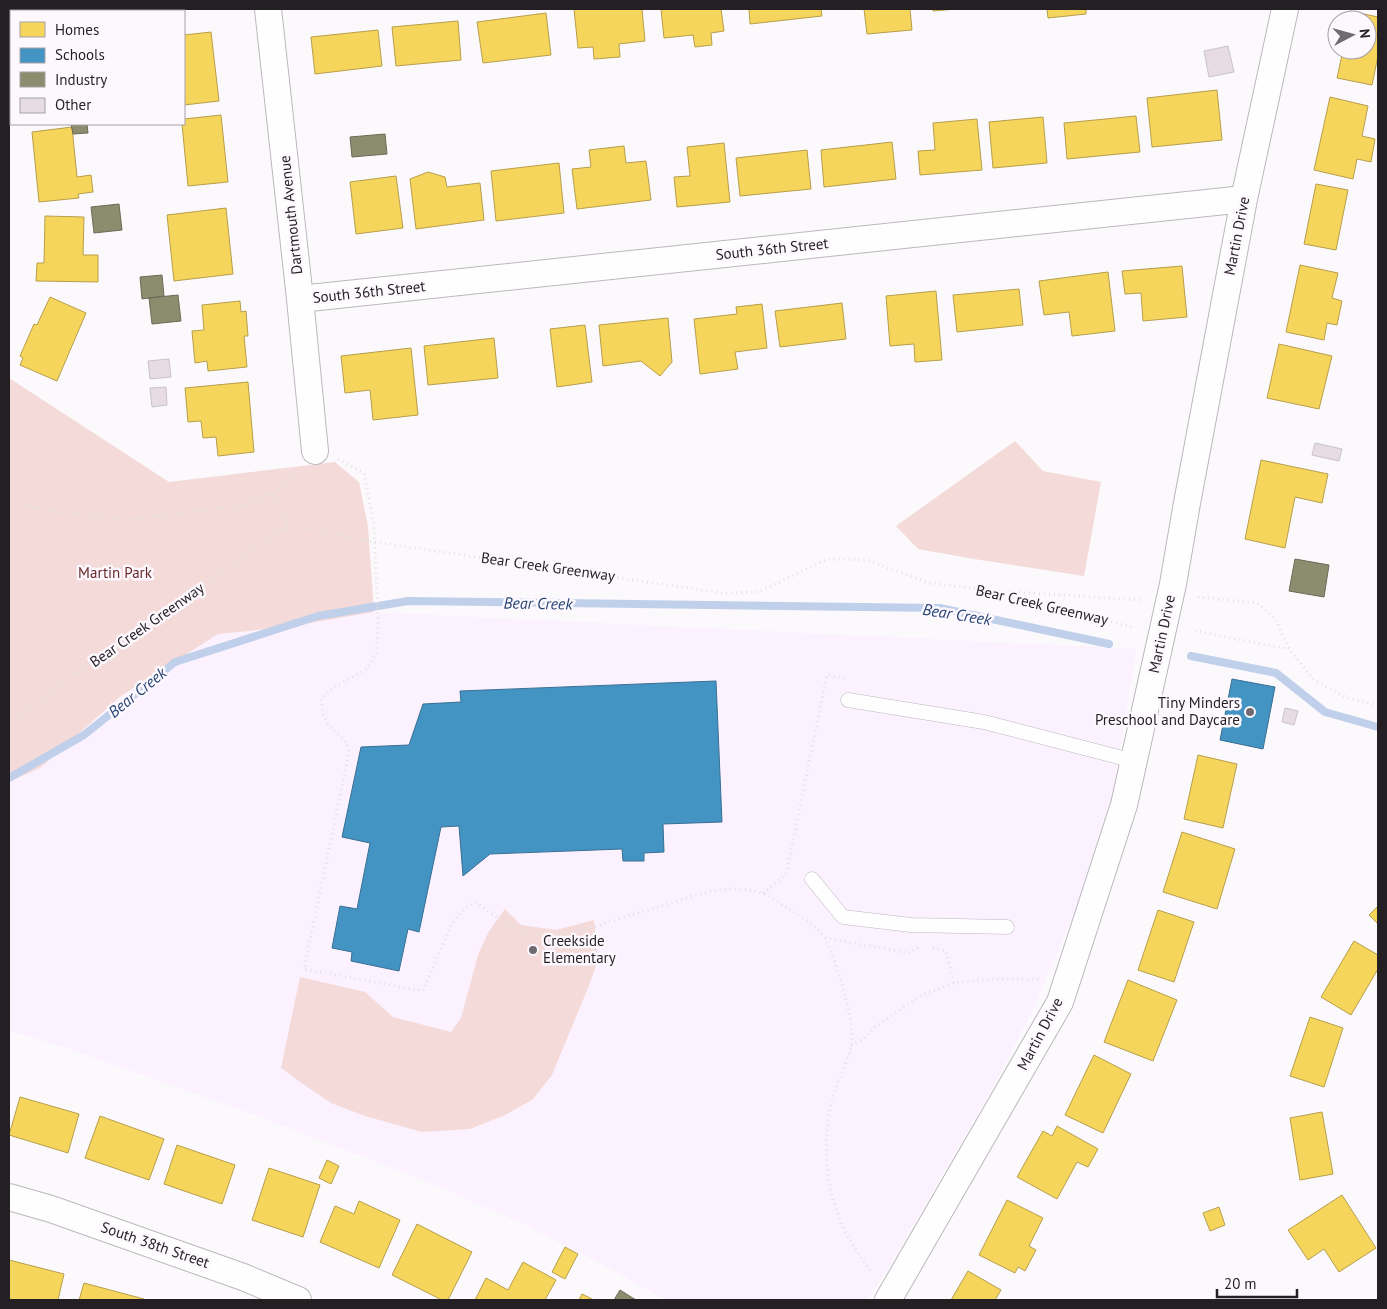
<svg xmlns="http://www.w3.org/2000/svg" width="1387" height="1309" font-family="'PT Sans',sans-serif">
  <rect width="100%" height="100%" fill="#fcf9fd"/>
  <path fill="#fcf1fe" d="M374,612L1136,649L1114,789L1086,886L1031,1013L992,1089L885,1273L867,1300H666L607,1267L519,1222L423,1180L250,1113L69,1049L9,1030V782L40,768L131,688L218,634L287,627Z"/>
  <path fill="#f4dad9" d="M9,378L169,482L335,462L359,482L368,526L374,612L287,627L218,634L121,696L40,768L9,782Z
    M1015,441L1043,471L1101,482L1084,576L974,559L918,549L896,526Z
    M505,909L521,925L556,930L594,920L598,960L590,983L552,1075L532,1100L503,1116L470,1129L422,1132L365,1116L331,1103L303,1084L281,1068L300,977L365,992L393,1017L451,1032L461,1018L478,955L489,931Z"/>
  <path fill="#f6d55c" stroke="#b79e4b" d="M574,9H642L645,41L619,44L620,57L594,59L593,47L578,48Z
    M661,9H721L724,31L711,33L712,45L695,47L693,35L664,38Z
    M749,9H821L822,16L750,24Z
    M864,9H910L912,30L867,34Z
    M933,9H956L933,11Z
    M1047,9H1086V14L1048,18Z
    M1350,11L1378,17V56L1372,85L1337,78L1343,50H1367V20H1348Z
    M546,13L551,55L483,63L477,22Z
    M458,21L461,60L396,66L392,27Z
    M378,30L382,66L315,74L311,37Z
    M211,32L219,101L184,105V35Z
    M1217,90L1222,140L1152,147L1147,98Z
    M1330,97L1368,106L1362,136L1375,139L1371,162L1357,159L1353,179L1314,170Z
    M221,115L228,182L188,186L182,124H184V119Z
    M1136,116L1140,152L1067,159L1064,123Z
    M1043,117L1047,163L993,168L989,122Z
    M977,119L982,170L920,175L918,151L935,150L933,123Z
    M72,127L77,177L91,175L93,192L78,194L79,198L39,202L32,132Z
    M892,142L896,179L824,187L821,150Z
    M724,143L730,202L677,207L674,177L690,176L687,147Z
    M624,146L626,163L646,161L651,200L577,209L572,169L591,167L589,150Z
    M807,150L811,189L740,196L736,158Z
    M559,163L564,213L496,221L491,171Z
    M428,172L445,177L447,187L480,183L484,220L416,229L410,179Z
    M396,176L403,228L356,234L350,182Z
    M1316,184L1348,190L1336,250L1304,244Z
    M226,208L233,274L174,281L167,215Z
    M45,216L84,217L83,255H98V282L36,281L37,263H44Z
    M1300,265L1338,273L1332,298L1342,301L1337,325L1327,323L1324,340L1286,332Z
    M1182,266L1187,317L1143,321L1141,293L1125,294L1122,271Z
    M1108,272L1115,331L1072,336L1069,312L1044,315L1039,281Z
    M1019,289L1023,325L957,332L953,295Z
    M936,291L942,360L915,362L914,344L890,346L886,296Z
    M50,297L86,313L57,381L20,365L23,358L20,356L34,324L37,325Z
    M240,301L241,312L246,311L248,336H244L247,367L208,371L207,361L195,363L192,331L204,330L202,305Z
    M842,303L846,339L780,347L775,311Z
    M762,304L767,348L735,352L738,369L700,374L694,319L737,314L736,307Z
    M668,318L672,362L660,376L641,361L603,366L599,325Z
    M585,325L592,382L557,387L550,329Z
    M494,338L498,378L428,385L424,346Z
    M1279,344L1332,356L1319,409L1267,398Z
    M411,348L418,415L373,420L370,390L345,393L341,356Z
    M248,382L254,452L218,456L216,437L203,438L201,421L188,422L185,388Z
    M1261,460L1328,474L1322,503L1295,497L1285,548L1245,539Z
    M1198,755L1237,764L1223,828L1184,819Z
    M1182,832L1235,849L1217,909L1163,892Z
    M1378,906V924L1369,915Z
    M1158,910L1194,922L1174,982L1138,970Z
    M1354,941L1378,955V969L1351,1015L1321,997Z
    M1128,980L1177,1000L1153,1061L1104,1042Z
    M1310,1017L1343,1028L1324,1087L1290,1076Z
    M1094,1055L1131,1074L1103,1133L1065,1115Z
    M20,1097L79,1114L68,1153L9,1135Z
    M1322,1112L1333,1174L1300,1180L1290,1118Z
    M100,1116L164,1139L149,1180L85,1158Z
    M1057,1126L1098,1149L1088,1167L1077,1162L1057,1199L1017,1177L1043,1131L1052,1136Z
    M177,1145L235,1165L222,1204L164,1184Z
    M327,1160L339,1166L331,1184L319,1178Z
    M269,1168L320,1185L303,1237L252,1220Z
    M1342,1195L1376,1248L1339,1272L1324,1249L1308,1260L1288,1230Z
    M1007,1200L1043,1218L1029,1246L1036,1250L1025,1271L1018,1267L1015,1273L979,1255Z
    M359,1201L400,1220L379,1268L320,1242L335,1206L354,1214Z
    M1219,1207L1225,1225L1210,1231L1203,1213Z
    M417,1224L472,1252L448,1300H442L392,1275Z
    M565,1247L578,1254L565,1279L552,1272Z
    M9,1260L64,1274L58,1300H9Z
    M523,1262L556,1280L545,1300H475L486,1278L508,1290Z
    M968,1271L1001,1290L995,1300H951Z
    M84,1283L144,1299V1300H79Z
    M582,1294L594,1300H579Z"/>
  <path fill="#4393c3" stroke="#397093" d="M1232,679L1275,687L1263,749L1220,740Z
    M716,681L722,822L663,824L664,852L644,853V861H623L622,849L490,854L463,876L459,826L441,827L419,932L408,929L399,971L351,961L352,952L332,948L340,906L357,909L370,843L342,837L361,747L409,745L423,704L461,702L460,691Z"/>
  <path fill="#8c8c6e" stroke="#6c6b58" d="M71,124H87L88,133L73,134Z
    M385,134L387,154L352,157L350,137Z
    M119,204L122,230L94,233L91,207Z
    M162,275L164,296L142,299L140,277Z
    M178,295L181,321L152,324L149,298Z
    M1295,559L1329,565L1324,597L1289,591Z
    M620,1290L636,1300H614Z"/>
  <g fill="none" stroke-linecap="round" stroke-linejoin="round">
    <path stroke="#c0d0eb" stroke-width="8" d="M1191,656L1276,673L1325,712L1378,727
      M9,778L84,735L175,662L318,616L408,601L940,608L1109,644"/>
  </g>
  <path fill="#e7dce2" stroke="#c8c4c7" d="M1228,46L1234,72L1209,77L1204,51Z
    M169,359L171,377L150,379L148,361Z
    M166,387L167,405L152,407L150,388Z
    M1315,443L1342,449L1339,461L1312,455Z
    M1285,708L1298,711L1294,725L1282,722Z"/>
  <g fill="none" stroke-linecap="round" stroke-linejoin="round">
    <g stroke="#bbb8bc" stroke-width="15">
      <path id="service" d="M848,700L984,722L1134,761
        M812,879L843,917L911,925L1007,927"/>
    </g>
    <g stroke="#bbb8bc" stroke-width="28">
      <path id="minor" d="M268,9L300,299L315,451
        M300,299L1244,199
        M9,1197L51,1209L243,1277L298,1300
        M888,1300L1060,1002L1124,805L1173,584L1187,503L1244,199L1285,9"/>
    </g>
    <path stroke="#e2e2e3" stroke-width="3" stroke-dasharray="1 4" stroke-linecap="butt" d="M338,459L364,473L374,525L378,618L377,652L367,669L334,687L321,699L323,713L328,725L346,742L349,753L304,969L423,991L451,925L460,913L475,902C498,918 523,938 553,936C568,935 583,930 597,926C618,919 640,912 662,906C693,896 728,882 761,893C770,895 779,903 787,908C799,915 817,927 825,938C832,951 836,967 841,981C846,998 855,1030 851,1047C846,1067 835,1085 831,1104C818,1166 832,1225 873,1273
      M274,493L288,528
      M9,502L58,512L123,520L246,505L280,489L296,470
      M1005,593L1135,628
      M1198,597L1257,603L1275,618L1289,649L1314,680L1347,698L1378,705
      M1195,631L1289,649
      M9,724L68,679L164,617L260,542L288,528H306L374,542L722,593L759,592L827,559L867,560L929,583L997,591L1142,600
      M763,893L786,874L827,675L845,678
      M825,938L909,953L920,946
      M933,948L946,951L954,983
      M851,1045L862,1040L875,1027L922,995L954,983L993,979H1041"/>
    <use href="#service" stroke="#fffeff" stroke-width="14"/>
    <use href="#minor" stroke="#fffeff" stroke-width="26"/>
  </g>
  <g fill="#6f6b6f" stroke="#fdf8fe" stroke-width="2">
    <circle cx="1250" cy="712" r="5"/>
    <circle cx="533" cy="950" r="5"/>
  </g>
  <g text-anchor="middle" stroke-width="5" stroke-linejoin="round" paint-order="stroke">
    <g font-size="15" fill="#231f23" stroke="#fdf8fe">
      <text transform="translate(291 215) rotate(-96)" y="5">Dartmouth Avenue</text>
      <text transform="translate(1237 236) rotate(-79)" y="5">Martin Drive</text>
      <text transform="translate(772 249) rotate(-6)" y="5">South 36th Street</text>
      <text transform="translate(369 292) rotate(-6)" y="5">South 36th Street</text>
      <text transform="translate(548 567) rotate(8)" y="5">Bear Creek Greenway</text>
      <text transform="translate(1042 605) rotate(13)" y="5">Bear Creek Greenway</text>
      <text transform="translate(147 625) rotate(-35)" y="5">Bear Creek Greenway</text>
      <text transform="translate(1162 634) rotate(-78)" y="5">Martin Drive</text>
      <text transform="translate(1040 1034) rotate(-62)" y="5">Martin Drive</text>
      <text transform="translate(155 1245) rotate(19)" y="5">South 38th Street</text>
    </g>
    <g font-size="15" fill="#672a28" stroke="#fdf8fe">
      <text x="115" y="578">Martin Park</text>
    </g>
    <g font-size="15" fill="#231f23" stroke="#fdf8fe" text-anchor="end">
      <text x="1240" y="708">Tiny Minders<tspan x="1240" dy="17">Preschool and Daycare</tspan></text>
      <text x="543" y="946" text-anchor="start">Creekside<tspan x="543" dy="17">Elementary</tspan></text>
    </g>
    <g font-size="16" font-style="italic" fill="#274575" stroke="#fdf8fe">
      <text transform="translate(538 603) rotate(1)" y="6">Bear Creek</text>
      <text transform="translate(957 614) rotate(9)" y="6">Bear Creek</text>
      <text transform="translate(137 692) rotate(-39)" y="6">Bear Creek</text>
    </g>
  </g>
  <rect width="1387" height="1309" fill="none" stroke="#231f23" stroke-width="20"/>
  <rect x="10" y="10" width="175" height="115" fill="#fdf8fe" stroke="#a6a1a6"/>
  <rect x="20" y="22" width="25" height="15" fill="#f6d55c" stroke="#a6a1a6"/>
  <text x="55" y="35" font-size="15" fill="#231f23">Homes</text>
  <rect x="20" y="48" width="25" height="15" fill="#4393c3" stroke="#a6a1a6"/>
  <text x="55" y="60" font-size="15" fill="#231f23">Schools</text>
  <rect x="20" y="72" width="25" height="15" fill="#8c8c6e" stroke="#a6a1a6"/>
  <text x="55" y="85" font-size="15" fill="#231f23">Industry</text>
  <rect x="20" y="98" width="25" height="15" fill="#e7dce2" stroke="#a6a1a6"/>
  <text x="55" y="110" font-size="15" fill="#231f23">Other</text>
  <g transform="translate(1352 35) rotate(84)"><circle r="24" fill="#fdf8fe" stroke="#a6a1a6"/>
  <path d="M0-4L9 19L0 12L-9 19Z" fill="#6f6b6f"/>
  <text y="-8" font-size="14" font-weight="bold" text-anchor="middle" fill="#231f23">N</text>
  </g>
  <path d="M1217 1289v8h80v-8" fill="none" stroke="#231f23" stroke-width="2.5"/>
  <text x="1224" y="1289" font-size="15" fill="#231f23" stroke="#fdf8fe" stroke-width="4" paint-order="stroke">20 m</text>
</svg>
